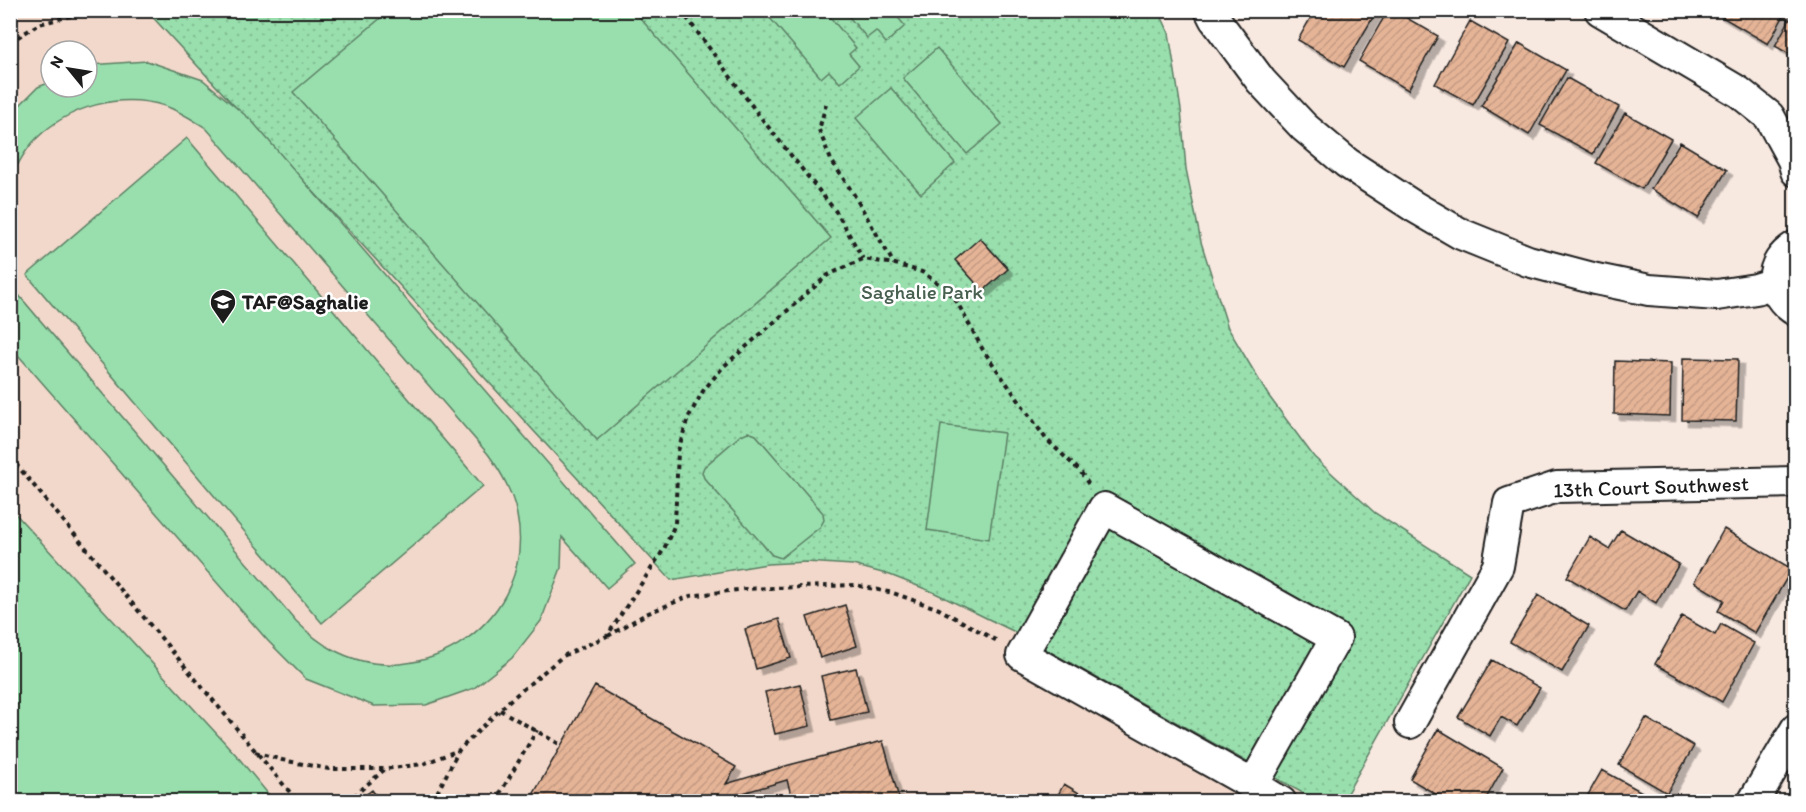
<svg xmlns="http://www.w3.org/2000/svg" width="1806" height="812" font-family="Itim,sans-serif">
  <defs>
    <pattern id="grass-dots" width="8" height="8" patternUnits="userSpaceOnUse" patternTransform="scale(1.5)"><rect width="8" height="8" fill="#99dfad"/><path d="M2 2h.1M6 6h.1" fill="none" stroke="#83bf94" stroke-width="1.8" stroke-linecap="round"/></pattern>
    <pattern id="building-hatch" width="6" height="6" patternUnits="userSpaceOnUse" patternTransform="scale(1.5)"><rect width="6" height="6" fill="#e5b497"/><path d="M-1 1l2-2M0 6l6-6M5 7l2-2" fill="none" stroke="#c49a82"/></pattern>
    <filter id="shadow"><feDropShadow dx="5.5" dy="5.5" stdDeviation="0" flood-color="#0004"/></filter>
  </defs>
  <rect width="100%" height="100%" fill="#f7e8e0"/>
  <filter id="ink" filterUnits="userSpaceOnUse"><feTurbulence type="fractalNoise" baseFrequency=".0167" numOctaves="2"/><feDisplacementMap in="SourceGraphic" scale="12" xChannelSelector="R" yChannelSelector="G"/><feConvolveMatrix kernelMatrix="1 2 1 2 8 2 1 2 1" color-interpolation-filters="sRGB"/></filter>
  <g filter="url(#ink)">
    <path fill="#f2d8ca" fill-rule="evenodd" d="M10,11H147L671,580L767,564L806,562L853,565L890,575L933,592L1013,631L1317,801H11ZM51,51H87V87H51Z"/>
    <path fill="url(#grass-dots)" stroke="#5a7e64" stroke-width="1.5" d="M147,11H1159L1169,33L1181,110L1186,169L1201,242L1228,328L1268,395L1314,457L1375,513L1470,574L1342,802L1317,801L1013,631L933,592L890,575L853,565L806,562L767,564L671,580Z"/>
    <path fill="#99dfad" stroke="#5a7e64" stroke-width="1.5" d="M389,11H634L831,238L597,440L293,92Z
      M764,11H825L856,48L849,54L859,66L840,83L829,71L821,78Z
      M844,11H899L895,14L905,26L886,43L876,31L867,38Z
      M937,48L1002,124L967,154L903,78Z
      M147,61L203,80L251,120L635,564L607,588L562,537L561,568L541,621L512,658L474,688L426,705L374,706L306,679L268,641L11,347V278L17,293L296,621C307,632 318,642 332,649C422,699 538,618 517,515C513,492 502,473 488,454L206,128C193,120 180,111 165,106C120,92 69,106 36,139C25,150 18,164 11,178V114L38,87L51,82V87H87V66L90,65Z
      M891,88L955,163L921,194L856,118Z
      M187,138L483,486L322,623L27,275Z
      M941,425L1004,433L989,539L927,530Z
      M748,432L756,435L823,513L824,520L820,527L781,558L772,555L704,478L702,472L704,467L741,435Z
      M11,509L237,756L274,801H11Z"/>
    <path fill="url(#building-hatch)" stroke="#1c1c1c" stroke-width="1.5" filter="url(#shadow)" d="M1315,10H1370L1375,14L1344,67L1298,40Z
      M1388,10H1393L1438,36L1408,90L1359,61Z
      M1719,10H1787L1768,44L1717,14Z
      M1795,10H1796V58L1775,46Z
      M1470,21L1509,43L1473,105L1435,84Z
      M1519,43L1566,70L1529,135L1481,106Z
      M1567,78L1619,107L1593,154L1540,125Z
      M1625,113L1671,139L1642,189L1596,163Z
      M1680,142L1727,170L1698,218L1651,189Z
      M980,238L1008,269L983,291L955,260Z
      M1683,358L1738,359L1736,421L1682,420Z
      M1615,361L1671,363L1670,416L1614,414Z
      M1724,529L1792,569L1755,633L1718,611L1724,600L1694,582Z
      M1621,530L1679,564L1656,603L1637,591L1625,611L1567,577L1590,537L1609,549Z
      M1538,595L1589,626L1562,672L1510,642Z
      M845,605L857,646L820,658L807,617Z
      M1682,616L1715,635L1721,624L1754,643L1722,702L1655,664Z
      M779,619L791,658L756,669L745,629Z
      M1492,660L1540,688L1517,726L1501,717L1490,736L1458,717Z
      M856,668L867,712L831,720L821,676Z
      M800,684L810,726L775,734L765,692Z
      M595,686L736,767L726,784L789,765L883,741L900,802H793L787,780L719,800L718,802H529Z
      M1646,718L1694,746L1667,793L1619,765Z
      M1438,729L1503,768L1484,802H1449L1410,779Z
      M1602,770L1660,802H1584Z
      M1064,784L1094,802H1054Z
      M372,790L381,802H356Z"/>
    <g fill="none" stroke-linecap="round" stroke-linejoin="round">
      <g stroke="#1c1c1c" stroke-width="34">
        <path id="minor" d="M1210,10L1214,18L1261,81L1304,127L1347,163L1413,206L1461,234L1528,261L1596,279L1649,290L1717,295L1756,289L1775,283
          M1600,10L1739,92L1769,116L1793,160L1796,171
          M1796,246C1767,263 1768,294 1796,311
          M1104,508L1336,638L1253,785L1022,655Z
          M1410,723L1498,566L1509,503L1557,487L1796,482
          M1253,785L1281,802
          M1753,802L1796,729"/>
      </g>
      <path stroke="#1c1c1c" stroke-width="4" stroke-dasharray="4.5 4.5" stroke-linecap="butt" d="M681,10L758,114L837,213L863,259
        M10,42L39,24L79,14L154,10
        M826,104L819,130L831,160L853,193L894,264
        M10,457L298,802
        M608,636L646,614L690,596L745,589L855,585L893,593L939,609L999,642
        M500,710L561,745
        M255,752L282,760L329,769H385L423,764L459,750
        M1788,796L1796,800
        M347,802L384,770
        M437,802L438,791L459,750L509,701L563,656L607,636L664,549L675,524L678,451L688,418L703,391L723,367L828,275L863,259L895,264L922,272L943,287L957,302L983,350L1046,439L1080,471L1089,485
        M495,802L537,730"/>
      <use href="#minor" stroke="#fff" stroke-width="30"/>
    </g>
  </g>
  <defs>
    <g id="school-pin" transform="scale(1.35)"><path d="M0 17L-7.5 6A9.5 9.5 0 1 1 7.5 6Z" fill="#1c1c1c" stroke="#fff"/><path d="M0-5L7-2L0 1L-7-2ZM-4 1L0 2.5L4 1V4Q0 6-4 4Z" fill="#fff"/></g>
  </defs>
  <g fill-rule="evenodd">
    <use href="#school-pin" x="223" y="302"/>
  </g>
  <g text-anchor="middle" stroke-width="5" stroke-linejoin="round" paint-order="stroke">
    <g font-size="21" fill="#48604f" stroke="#fff">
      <text x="922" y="299">Saghalie Park</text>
    </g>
    <g font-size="21" font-weight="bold" fill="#1c1c1c" stroke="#fff" text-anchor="start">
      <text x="242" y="309">TAF@Saghalie</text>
    </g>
    <g font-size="21" fill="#1c1c1c" stroke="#fff">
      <text transform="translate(1651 487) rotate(-2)" y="7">13th Court Southwest</text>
    </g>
  </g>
  <rect width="1806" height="812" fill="none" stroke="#fff" stroke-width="36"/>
  <rect x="18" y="18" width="1770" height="776" fill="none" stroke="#1c1c1c" stroke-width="2" filter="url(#ink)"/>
  <g transform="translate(69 69) rotate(300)"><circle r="28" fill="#ffffff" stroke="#a4a4a4" stroke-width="1.5"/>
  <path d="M0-4.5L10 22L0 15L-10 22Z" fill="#1c1c1c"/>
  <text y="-9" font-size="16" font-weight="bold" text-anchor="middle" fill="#1c1c1c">N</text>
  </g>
</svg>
